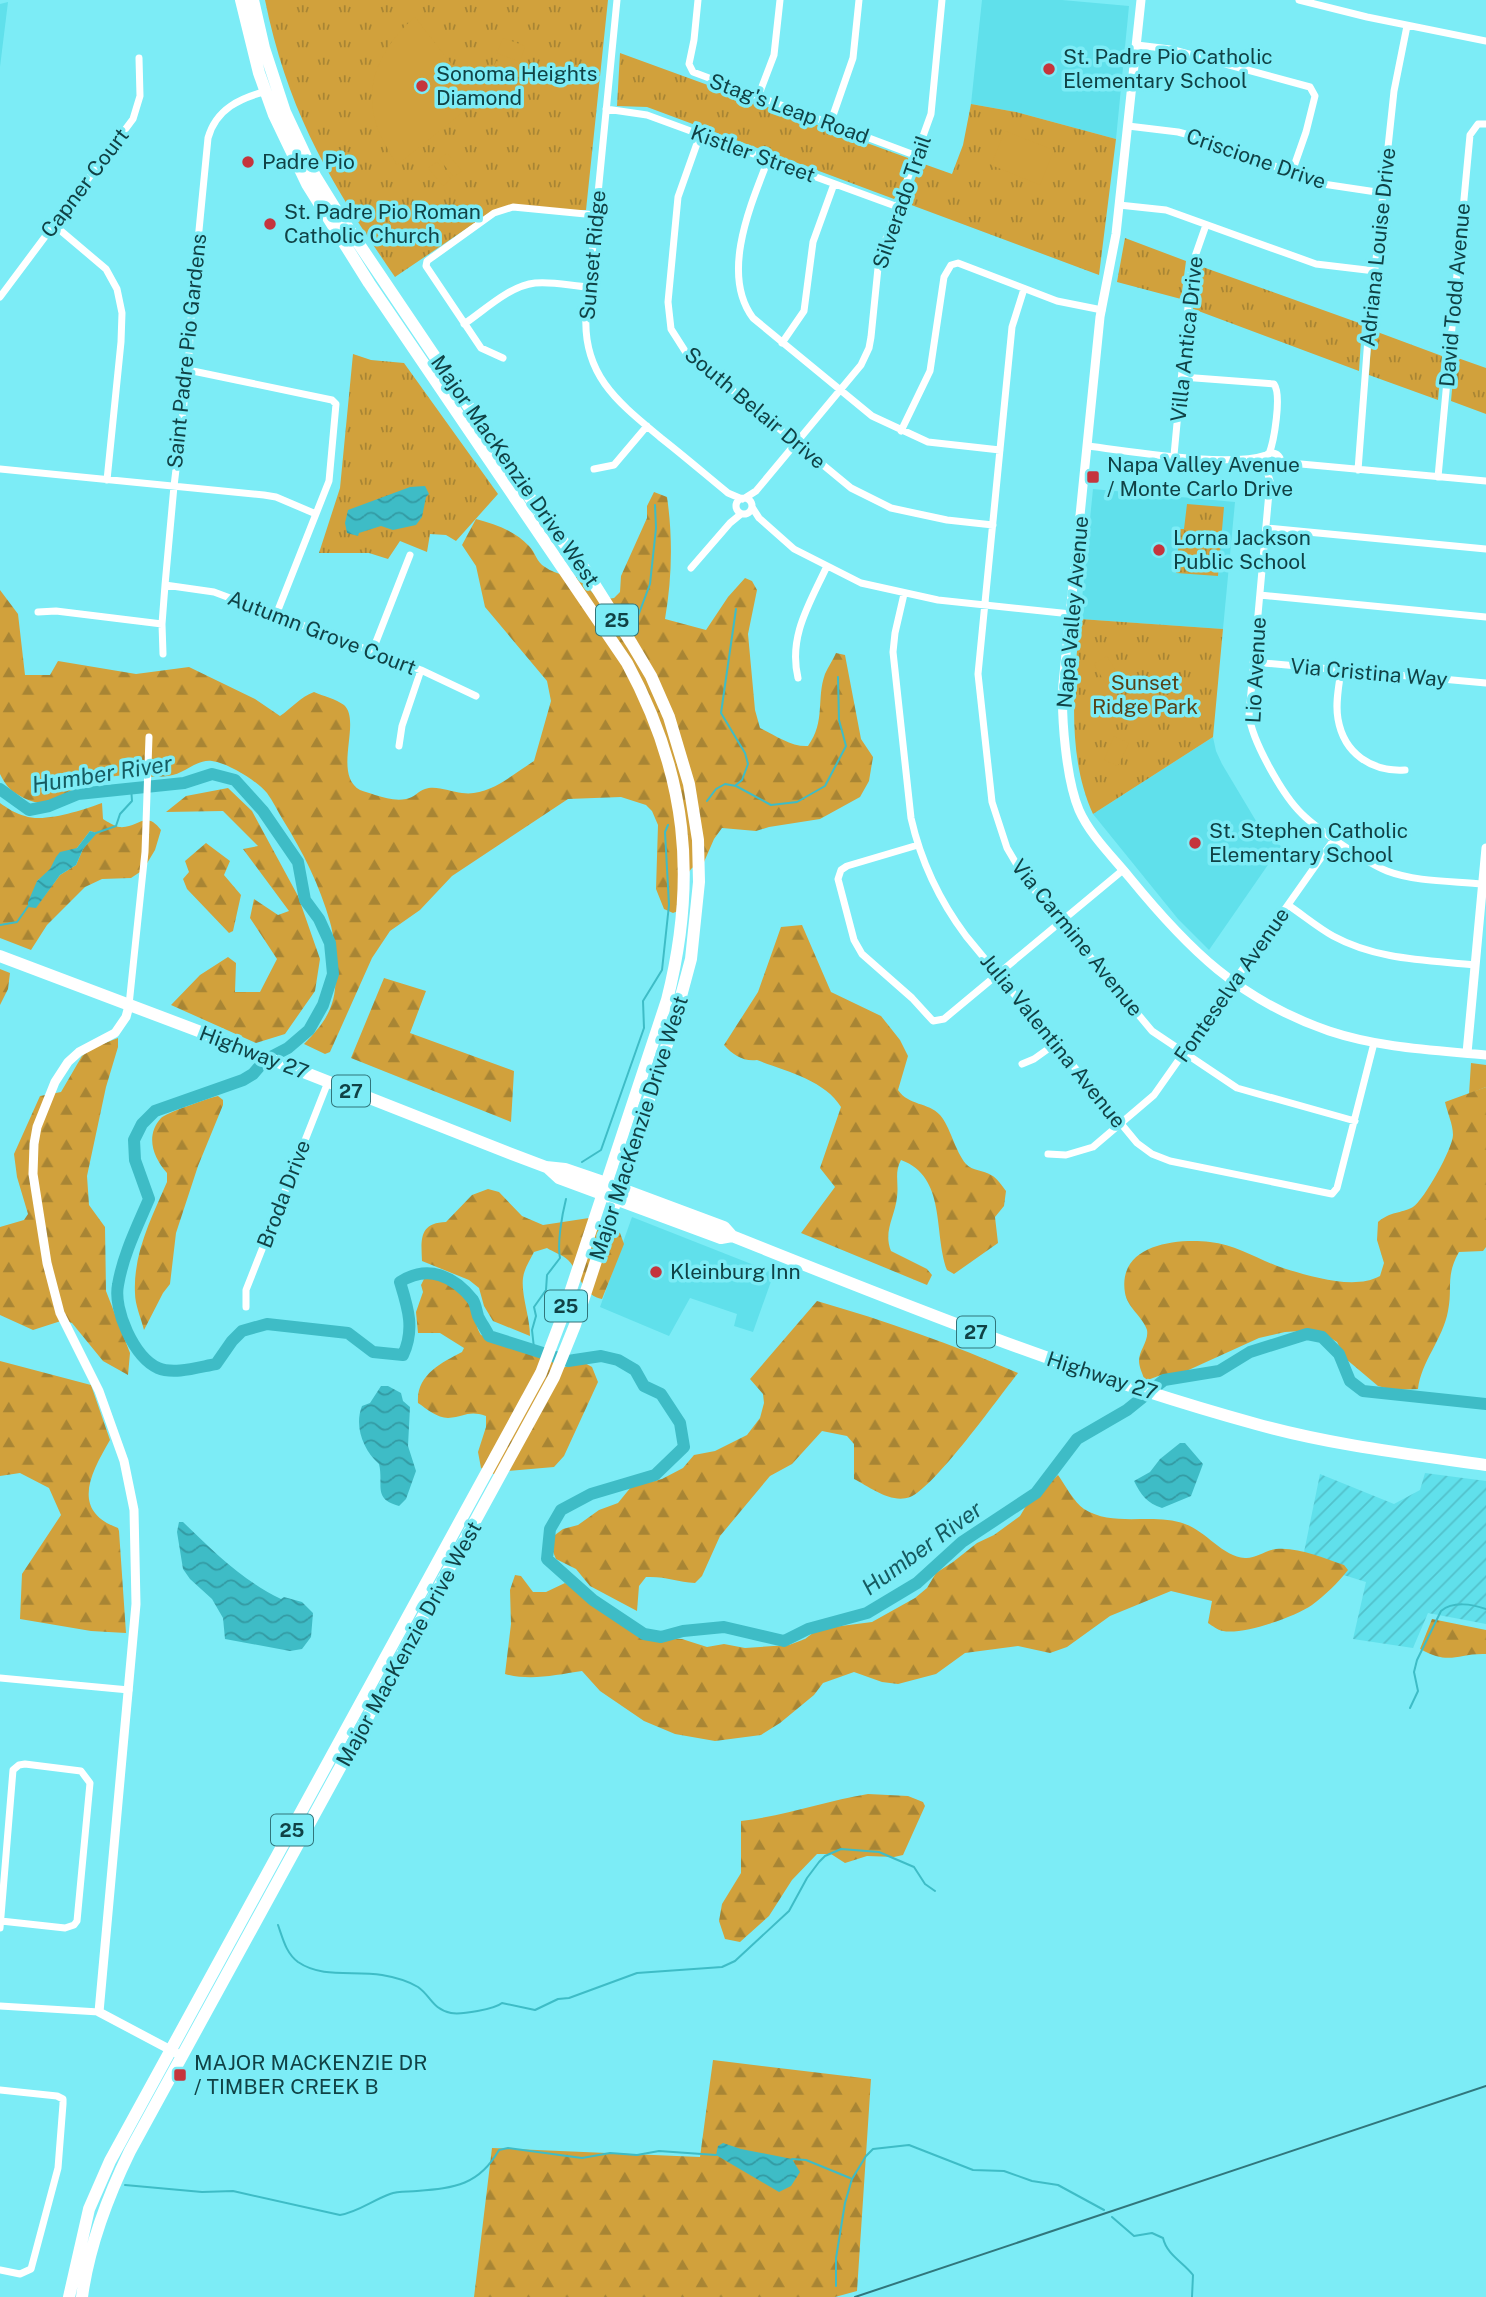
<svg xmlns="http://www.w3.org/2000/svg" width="1486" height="2297" font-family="'Public Sans',sans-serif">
  <defs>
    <pattern id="industrial-furrows" width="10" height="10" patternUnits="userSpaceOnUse" patternTransform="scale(1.75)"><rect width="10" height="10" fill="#60e0eb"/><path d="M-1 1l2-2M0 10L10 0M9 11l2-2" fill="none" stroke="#52c1cb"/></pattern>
    <pattern id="grass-tufts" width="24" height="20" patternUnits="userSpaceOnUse" patternTransform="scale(1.75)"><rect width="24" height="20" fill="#d1a13c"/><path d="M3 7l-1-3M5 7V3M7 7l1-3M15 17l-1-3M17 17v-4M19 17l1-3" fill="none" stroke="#a88534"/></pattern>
    <pattern id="forest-firs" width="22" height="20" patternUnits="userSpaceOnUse" patternTransform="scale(1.75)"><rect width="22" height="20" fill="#d1a13c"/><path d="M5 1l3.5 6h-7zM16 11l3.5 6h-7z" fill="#a88534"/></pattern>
    <pattern id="water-waves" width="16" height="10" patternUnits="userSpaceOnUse" patternTransform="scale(1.75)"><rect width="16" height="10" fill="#3ebcc6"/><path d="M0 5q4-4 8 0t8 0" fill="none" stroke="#339aa3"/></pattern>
  </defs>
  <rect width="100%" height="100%" fill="#7cecf6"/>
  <path fill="#60e0eb" d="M982,0H1062L1129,6L1116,139L1016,112L971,104Z
    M8,2L0,67V4Z
    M1093,489L1235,502L1223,629L1080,619Z
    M1213,737L1216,751L1222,764L1265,836L1281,846L1209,950L1178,919L1093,814Z
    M632,1217L774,1273L753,1332L734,1326L737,1314L690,1298L669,1336L600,1307Z"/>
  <path fill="url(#industrial-furrows)" d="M1425,1473L1486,1481V1624L1428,1613L1413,1648L1353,1639L1366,1582L1302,1562L1320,1474L1394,1504L1420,1490Z"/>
  <path fill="url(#grass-tufts)" d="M265,0H608L586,210H494L395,277C331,184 288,113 265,0Z
    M620,53L908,158C910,170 902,190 894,199L647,107L617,106Z
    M971,104L1016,112L1116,139L1099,275L906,203L921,163L952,174L963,145Z
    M1125,238L1186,261L1181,299L1117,282Z
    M1197,265L1362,324L1359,371L1193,309Z
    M1372,330L1442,356L1438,400L1369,375Z
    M353,354L371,360L404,363L498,494L456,541L446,535L430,534L427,552L400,541L388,559L369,553H319L340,488Z
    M1455,357L1486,368V414L1451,401Z
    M1187,504L1224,507L1218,576L1176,573L1180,529H1184Z
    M1080,619L1223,629L1213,737L1093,814C1066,755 1074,682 1080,619Z
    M1471,1063L1486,1065V1087L1469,1094Z"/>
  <path fill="url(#forest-firs)" fill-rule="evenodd" d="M654,492L667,497C673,538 672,579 665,619L706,630L728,597L745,578L752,581L757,590L748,634L755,710L760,728C775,735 791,747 808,746C826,721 816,699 825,674C828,667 833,660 836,653L845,655L861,739L873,757L869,781L860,797L820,819L769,827L756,831L722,828L714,839L704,862C682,866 683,893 678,911L673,913L664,909L656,889L658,825L652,811L646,805L621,797L568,799L452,876L420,910L390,931L372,958L330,1052L325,1054L304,1044C330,1018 338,1001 335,964C334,950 334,935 330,922C320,886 303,852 283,820C278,812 273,801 267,793C257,781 228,763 212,761C196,759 185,774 168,776C150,779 129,772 110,777C82,783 56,814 26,799C12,792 7,788 0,774V590L18,614L25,675H50L58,661L136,674L189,667L255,699L280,716C292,708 300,697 314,692C323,696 336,699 344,705C362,721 332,774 360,790C364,792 371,793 375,795C386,798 395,801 406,799C414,798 418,791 425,789C436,785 451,792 462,793C489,797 513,774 534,761L551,701L547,681L485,607L476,566L462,545L476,519C495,524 515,531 529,546C536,553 536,562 545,567C556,575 570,576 582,578C589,592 598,601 614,598L620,592L621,576L647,518V506Z
    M228,788L252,811L298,896L320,959L315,991L285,1034L256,1043L171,1005L200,975L228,957L236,963L235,992H260L277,959L250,918L254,899L278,915L289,911L243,849L258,846L223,811L166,812L186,796Z
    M0,803C7,808 16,814 25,816C44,823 83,810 102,803L103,819C108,822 114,826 119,827C138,829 145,809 161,830L155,850L143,870L131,878L102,879L85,887L47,925L31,950L0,938ZM90,831L96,833L83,849L76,865L60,875L36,907L37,881L77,848Z
    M206,843L230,861L224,875L241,895L233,931L229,933L187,889L183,879L189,872L185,861Z
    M802,925L831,992L881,1016L900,1040L908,1056L898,1090C909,1106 928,1102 940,1115C950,1126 955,1151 966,1164C972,1171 984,1170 991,1175C997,1178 1002,1186 1006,1191L1004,1206L995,1217L998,1243L954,1274L947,1270C933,1232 947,1177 901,1160C894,1173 899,1183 897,1197C895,1217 883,1231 891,1251L927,1269L932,1275L927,1285L801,1233L835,1187L820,1168L841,1107C825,1080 785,1071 757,1060C744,1062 733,1055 724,1045L758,992L781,927Z
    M0,969L10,973L8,989L0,1005Z
    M384,978L426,991L410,1033L514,1071L511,1122L351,1058Z
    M118,1038V1047L106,1087L87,1176L89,1205L105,1227L106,1291L130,1353L128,1375L103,1361L72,1323L64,1320L33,1330L0,1315V1227L24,1220L28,1214L17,1177L14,1154L40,1096L61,1092L82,1056L92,1048Z
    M1486,1087V1247L1483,1251L1459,1252C1445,1277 1453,1287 1448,1311C1443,1339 1421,1362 1418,1389L1393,1390L1378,1386L1346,1359L1337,1342L1317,1330L1285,1332L1259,1338L1182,1373L1161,1375L1145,1381C1143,1375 1139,1367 1139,1361C1139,1350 1149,1341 1147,1330C1143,1317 1127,1307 1125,1293C1117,1245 1175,1238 1210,1242C1238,1245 1260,1261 1286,1269C1313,1277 1355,1290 1380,1276L1384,1263L1377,1240L1378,1222C1391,1211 1400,1214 1413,1207C1424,1200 1453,1148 1453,1135C1453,1124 1447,1112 1445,1102Z
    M218,1096L223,1100V1105L198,1166L176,1233L170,1284L163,1293L144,1330C141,1318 135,1305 135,1293C133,1253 152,1217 167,1182V1173C153,1157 145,1136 161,1118C166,1113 209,1098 218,1096Z
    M488,1189L499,1192L522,1216L543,1225L589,1218L620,1233L624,1244L602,1299C580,1294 581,1273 568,1260C563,1255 553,1252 547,1248L534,1252C530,1260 524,1269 523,1278C521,1295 530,1317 530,1336L493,1321L484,1306L479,1288L469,1280L422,1261C421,1239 419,1223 446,1222L472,1195Z
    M431,1276C452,1283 469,1296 475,1319C477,1325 477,1329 481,1335C502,1343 550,1342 557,1370L581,1361L592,1367L598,1382L564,1456L554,1467L508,1471L498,1476L481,1468L478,1452L486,1427V1416C468,1410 465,1417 448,1418C437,1418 427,1409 418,1403C416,1375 441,1363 462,1352L464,1348L440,1333H418L416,1312L423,1292L421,1285L424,1279Z
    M817,1301C886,1321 952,1344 1018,1373C999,1397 934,1488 910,1497C891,1504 870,1487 854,1479V1444L847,1436L822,1431L792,1464L770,1476L720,1536L702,1576L695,1583C677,1582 666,1576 646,1577L639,1586L637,1611L590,1586L576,1569L556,1559L551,1547L555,1535L563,1529L578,1525L599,1510L618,1503L631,1487L662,1479L683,1468L694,1455L715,1451L747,1435L760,1418L764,1403L763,1394L750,1379Z
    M0,1361L91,1385L110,1440C91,1473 70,1510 118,1528L119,1531L126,1633L91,1631L20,1619L22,1574L61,1515L49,1488L20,1473L0,1476Z
    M1058,1475C1065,1485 1074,1502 1084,1509C1114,1528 1154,1512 1185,1524C1206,1531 1223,1557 1245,1558C1255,1559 1266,1550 1276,1549C1299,1547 1323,1558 1344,1565L1348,1570C1338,1583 1325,1595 1312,1605C1295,1617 1243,1635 1223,1631C1217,1630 1213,1626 1208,1623L1212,1601L1171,1591L1110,1616L1067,1647L1050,1653L1018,1646L965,1653L936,1674L898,1684L882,1682L854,1672L823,1683L814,1695L780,1723L761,1735L715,1741L675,1734L644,1721L600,1691L582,1671C555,1675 531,1681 505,1674L511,1624L510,1590L515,1575L521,1576L533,1592H546L565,1583L590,1598L602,1609L662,1638L682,1639L707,1647L724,1644L745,1648L789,1645L805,1639L818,1629L872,1622L915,1598L927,1588L936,1573L953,1562L977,1543L994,1535L1020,1516L1026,1506Z
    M1432,1619L1486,1630V1654C1456,1653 1451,1666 1420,1649Z
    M868,1794L908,1796L923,1802L925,1806L903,1855L894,1857L867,1856L845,1863L831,1854H817L792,1880L769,1916L740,1942L725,1939L719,1921L722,1904L741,1873V1821C784,1816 825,1801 868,1794Z
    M713,2060L871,2079L857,2291L835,2297H474L492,2148L700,2157Z"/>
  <path fill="#d1a13c" d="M415,17L477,97V101L397,165C389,151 379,136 375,120C364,79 385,43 415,17Z
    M503,38L525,46L520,62L497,53Z
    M496,61L518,69L514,79L494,73L493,70Z
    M1005,131L1054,150L1040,185L991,165Z
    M447,153L462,171L454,177L439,159Z
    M437,162L451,179L443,186L428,168Z
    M1107,656L1124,685L1111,693L1094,664Z
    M1114,736L1129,743L1118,766L1104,760Z"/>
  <path fill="url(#water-waves)" d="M425,486L429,494L426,497L422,517L416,525L393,530L381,526L359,533L358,536L347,533L345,523L348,510L410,487Z
    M90,831L97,833L83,849L76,865L60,875L36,908L28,907V902L37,881L50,869L56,857L60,852L77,848Z
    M381,1386H388L401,1393L403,1401L410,1407L408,1446L416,1471L406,1499L399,1506C372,1499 384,1485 379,1464C363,1450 354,1426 362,1406L370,1403Z
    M1180,1443H1185L1203,1464L1191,1496L1162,1508C1147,1503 1141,1495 1134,1481L1150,1472L1160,1459Z
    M179,1522H183C214,1552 242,1580 281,1599L284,1597L302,1602L313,1613L311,1637L302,1649L290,1651L225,1639L223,1618L212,1599L190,1579L183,1569L177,1532Z
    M723,2143L741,2149L792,2159L800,2172L791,2186L779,2192L716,2155L718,2146Z"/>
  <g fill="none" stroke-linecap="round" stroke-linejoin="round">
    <path stroke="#3ebcc6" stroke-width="2" d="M736,609L721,713L745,753L748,764L742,780L736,785
      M638,616L650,584L656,528L655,505
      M707,801L716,789L725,784L736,786L771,805L797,802L825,786L846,746L839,720L838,677
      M96,833L116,826L120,814L132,801L131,787
      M0,925L17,922L29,905
      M582,1162L601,1150L644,1028L643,1001L662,970L669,905L665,832L668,825
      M534,1348L532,1330L536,1316L534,1307L546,1290L547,1275L560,1258C557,1243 562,1215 566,1199
      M1410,1708L1418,1691L1414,1672L1417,1660L1441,1611C1453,1601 1472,1604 1486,1609
      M278,1925C283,1939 286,1953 298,1962C323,1979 354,1970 382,1975C394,1977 408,1981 418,1987C431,1996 432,2009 451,2013C461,2015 495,2009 502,2003L535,2010L558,1999L569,1998L637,1973L722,1967L735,1961L789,1911L807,1878L819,1862L825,1856L841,1849L879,1852L914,1867L925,1884L935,1891
      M792,2159L806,2160L850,2178
      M125,2185L202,2192L233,2191L340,2215C358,2212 373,2200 390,2194C398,2191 409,2192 417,2191C455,2188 479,2185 499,2150L508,2148L582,2158L610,2153L637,2155L659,2151L716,2155
      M1112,2217L1134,2236L1152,2233L1163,2238C1167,2255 1183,2262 1193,2275L1192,2297
      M836,2286V2258L845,2203L852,2179L866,2156L873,2149L909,2145L973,2170L1004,2171L1032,2181L1058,2185L1104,2210"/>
    <path stroke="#3ebcc6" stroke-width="12" d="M0,789L29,810L49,806L78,794L184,783L212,774L235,780L263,811L298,862L305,900L319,919L330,943L333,974L323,1005L309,1030L288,1048L265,1060L253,1074L243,1080L155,1111L142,1124L134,1140L135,1160L149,1199C137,1227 123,1255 118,1285C113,1310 134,1357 158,1368C174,1375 199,1367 216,1364L232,1341L242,1331L267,1324L348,1333L373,1352L403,1355C415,1329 408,1308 400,1282C428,1264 454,1276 473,1300C476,1305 476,1310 478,1316C481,1323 486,1329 489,1336L568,1361L601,1356L618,1360L635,1370L644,1386L661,1394L680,1423L684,1447L655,1475L591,1494L561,1510L550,1529L547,1559L593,1600L644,1634L661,1637L683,1631L724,1627L784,1641L808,1629L867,1613L917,1583L962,1542L1036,1493L1077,1439L1127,1410L1164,1380L1219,1371L1250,1352L1307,1334L1322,1337L1339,1354L1350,1381L1363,1391L1486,1404"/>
    <path stroke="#fff" stroke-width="7" d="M617,0L586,316C583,376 619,403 661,438C684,456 706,475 728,493L742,499
      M698,0L694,40L689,64L693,72L917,156
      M1299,0L1367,17L1486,41
      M1137,45L1170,49L1310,87L1315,96L1306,132L1292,172
      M758,97L774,55L780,0
      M606,109L647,115L898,207
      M830,124L853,58L859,0
      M1128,126L1178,132L1193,136L1323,184L1383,193
      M700,135L678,197L668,302L671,329L685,351L851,488L891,508L947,520L993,525
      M768,160C751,204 720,274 753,318L872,416L928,442L1000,450
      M1119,205L1166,210L1316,264L1375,271
      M54,225L106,269L117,289L122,313L121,342L107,480
      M1024,289L1012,327L978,674L992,802L1007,848L1026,880L1152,1031L1237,1088L1355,1121
      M0,297L133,119L140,96L139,58
      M464,324C485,310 509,286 535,283C552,281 572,286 589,287
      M782,343L804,311L813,242L834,184
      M503,358L481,348L426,266L427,261L494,213L513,207L596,215
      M188,370L332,400L336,404L329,481L276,615
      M1182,377L1274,384C1282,395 1274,441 1269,454
      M901,431L930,371L944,277L951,265L958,263L1057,301L1102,310
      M1087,446C1131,451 1228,468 1266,455
      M1263 462a9 9 0 1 1 18 0a9 9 0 1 1-18 0Z
      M1174,455L1192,265L1206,225
      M1279,467L1290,463L1486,481
      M1266,468L1270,481L1249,715C1252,741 1283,796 1302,814C1317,829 1367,863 1387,871C1416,882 1452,881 1483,884
      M0,469L264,495L276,497L316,514
      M594,469L614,465L647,426
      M1358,470L1369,325L1394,91L1407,26
      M1438,477L1470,135L1478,124H1486
      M736 506a8 8 0 1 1 16 0a8 8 0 1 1-16 0Z
      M745,498L756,491L861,365L869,348L871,337L879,258L931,114L942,0
      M752,507L759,518L794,549L861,583L938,600L1071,614
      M1266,528L1486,549
      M691,568L730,523L741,514
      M165,585L214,592L421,670L476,696
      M904,594L895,633L893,652L911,818C921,862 939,900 966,936L1137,1143L1152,1154L1170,1161L1332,1194L1337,1188L1374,1043
      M1260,595L1486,617
      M38,612L56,611L162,624
      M372,652L410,555
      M163,654L162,624L165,585L174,486L188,370L192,302L208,138C216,109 240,98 267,91
      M1253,662L1486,683
      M1341,670C1339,686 1335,703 1338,719C1344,754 1372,772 1405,770
      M798,678C788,636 810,603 827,566
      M399,746L402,726L421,670
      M918,845L847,866L841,870L838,879L854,940L862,954L912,998L933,1021L944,1019L1123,870
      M1288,905C1303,915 1317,927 1333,936C1377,960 1426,960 1475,965
      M129,1005L145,852L149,737
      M1022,1064L1034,1059L1055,1044
      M1048,1154L1066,1155L1093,1147L1154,1095L1335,838
      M246,1307V1290L328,1082
      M0,1678L129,1690
      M0,1928L13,1770L19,1765L25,1764L81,1771L90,1783L77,1921L74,1925L65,1928L1,1921
      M0,2006L99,2012
      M0,2090L57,2096L63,2099V2104L58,2168L31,2269L20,2274L0,2270"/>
    <path stroke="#fff" stroke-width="9" d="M1141,0L1116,234L1100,317L1063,684C1061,717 1066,779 1079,810C1090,835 1112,856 1130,878C1188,949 1239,1000 1329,1031C1380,1048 1433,1050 1486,1055
      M129,1006L126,1017L115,1033L79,1052L68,1062L55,1082L37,1127L34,1144L33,1174L47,1263L60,1313L99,1391L124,1461L134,1510L136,1604L99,2012L182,2056
      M1467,1053L1486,848"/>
    <path stroke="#fff" stroke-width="12" d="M0,956L230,1043L509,1153L546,1167L565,1169L606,1183L724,1227L732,1236C905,1305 1077,1375 1256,1424C1331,1445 1409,1454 1486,1465
      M547,1167L559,1178L721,1238L732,1236
      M69,2297L89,2209L110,2161L541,1373L561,1320L667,1000C698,878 687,774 627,663L369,283L307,184L274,115L259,73L241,0
      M82,2297C89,2245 107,2198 130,2151L554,1377L575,1325L673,1026L691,959L699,882L698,840L689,784L669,717L651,676L632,644L586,571L539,511L475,416L336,210L315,176L285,112L264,48L253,0"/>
    <path stroke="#31767c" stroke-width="2" d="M855,2297L1486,2086"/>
  </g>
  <g fill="#c5353d" stroke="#7cecf6" stroke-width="2.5">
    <circle cx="1049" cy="69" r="7"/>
    <circle cx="422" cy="86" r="7"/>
    <circle cx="248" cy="162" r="7"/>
    <circle cx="270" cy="224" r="7"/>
    <rect x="1086" y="470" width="14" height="14" rx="3.5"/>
    <circle cx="1159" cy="550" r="7"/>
    <circle cx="1195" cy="843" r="7"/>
    <circle cx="656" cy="1272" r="7"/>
    <rect x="173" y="2068" width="14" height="14" rx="3.5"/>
  </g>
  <g text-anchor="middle" stroke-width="7" stroke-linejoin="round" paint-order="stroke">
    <g fill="#7cecf6" stroke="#30757b" stroke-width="2">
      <rect x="596" y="604.5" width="42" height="31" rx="5"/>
      <rect x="332" y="1075.5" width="38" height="31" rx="5"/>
      <rect x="545" y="1290.5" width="42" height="31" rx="5"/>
      <rect x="957" y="1316.5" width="38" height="31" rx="5"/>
      <rect x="271" y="1814.5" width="42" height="31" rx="5"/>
    </g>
    <g font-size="19" font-weight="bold" fill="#104246">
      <text x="617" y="627">25</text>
      <text x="351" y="1098">27</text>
      <text x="566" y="1313">25</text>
      <text x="976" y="1339">27</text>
      <text x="292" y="1837">25</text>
    </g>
    <g font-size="21" fill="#104246" stroke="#7cecf6" text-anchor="start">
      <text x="1063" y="64">St. Padre Pio Catholic<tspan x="1063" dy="24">Elementary School</tspan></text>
      <text x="436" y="81">Sonoma Heights<tspan x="436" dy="24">Diamond</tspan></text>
      <text x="262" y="169">Padre Pio</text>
      <text x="284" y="219">St. Padre Pio Roman<tspan x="284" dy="24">Catholic Church</tspan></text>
      <text x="1107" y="472">Napa Valley Avenue<tspan x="1107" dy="24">/ Monte Carlo Drive</tspan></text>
      <text x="1173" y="545">Lorna Jackson<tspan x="1173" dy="24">Public School</tspan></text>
      <text x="1209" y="838">St. Stephen Catholic<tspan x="1209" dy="24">Elementary School</tspan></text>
      <text x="670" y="1279">Kleinburg Inn</text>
      <text x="194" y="2070">MAJOR MACKENZIE DR<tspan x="194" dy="24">/ TIMBER CREEK B</tspan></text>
    </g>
    <g font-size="21" fill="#104246" stroke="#7cecf6">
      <text transform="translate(789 109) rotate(20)" y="7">Stag's Leap Road</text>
      <text transform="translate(753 154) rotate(20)" y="7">Kistler Street</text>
      <text transform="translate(1256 159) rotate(19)" y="7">Criscione Drive</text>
      <text transform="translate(85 183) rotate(-53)" y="7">Capner Court</text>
      <text transform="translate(902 202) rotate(-71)" y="7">Silverado Trail</text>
      <text transform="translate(1378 247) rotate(-84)" y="7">Adriana Louise Drive</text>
      <text transform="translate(593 255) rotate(-85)" y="7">Sunset Ridge</text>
      <text transform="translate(1455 295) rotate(-85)" y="7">David Todd Avenue</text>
      <text transform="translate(1187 339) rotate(-84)" y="7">Villa Antica Drive</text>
      <text transform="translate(187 351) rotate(-84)" y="7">Saint Padre Pio Gardens</text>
      <text transform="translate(755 408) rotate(40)" y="7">South Belair Drive</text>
      <text transform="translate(515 471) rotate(55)" y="7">Major MacKenzie Drive West</text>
      <text transform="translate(1073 612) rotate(-85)" y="7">Napa Valley Avenue</text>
      <text transform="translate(322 633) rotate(21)" y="7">Autumn Grove Court</text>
      <text transform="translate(1256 670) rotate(-87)" y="7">Lio Avenue</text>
      <text transform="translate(1369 673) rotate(5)" y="7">Via Cristina Way</text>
      <text transform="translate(1077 938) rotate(51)" y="7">Via Carmine Avenue</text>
      <text transform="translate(1232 985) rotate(-55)" y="7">Fonteselva Avenue</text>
      <text transform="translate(1053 1041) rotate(51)" y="7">Julia Valentina Avenue</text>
      <text transform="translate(254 1053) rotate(21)" y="7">Highway 27</text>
      <text transform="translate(639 1128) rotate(-72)" y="7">Major MacKenzie Drive West</text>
      <text transform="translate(284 1194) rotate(-69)" y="7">Broda Drive</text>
      <text transform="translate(1102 1376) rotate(18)" y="7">Highway 27</text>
      <text transform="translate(409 1644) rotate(-61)" y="7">Major MacKenzie Drive West</text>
    </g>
    <g font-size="21" fill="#574217" stroke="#7cecf6">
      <text x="1145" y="690">Sunset<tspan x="1145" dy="24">Ridge Park</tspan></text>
    </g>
    <g font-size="23" font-style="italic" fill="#165b61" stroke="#7cecf6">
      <text transform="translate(102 774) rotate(-9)" y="8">Humber River</text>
      <text transform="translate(922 1548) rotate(-36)" y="8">Humber River</text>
    </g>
  </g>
</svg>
